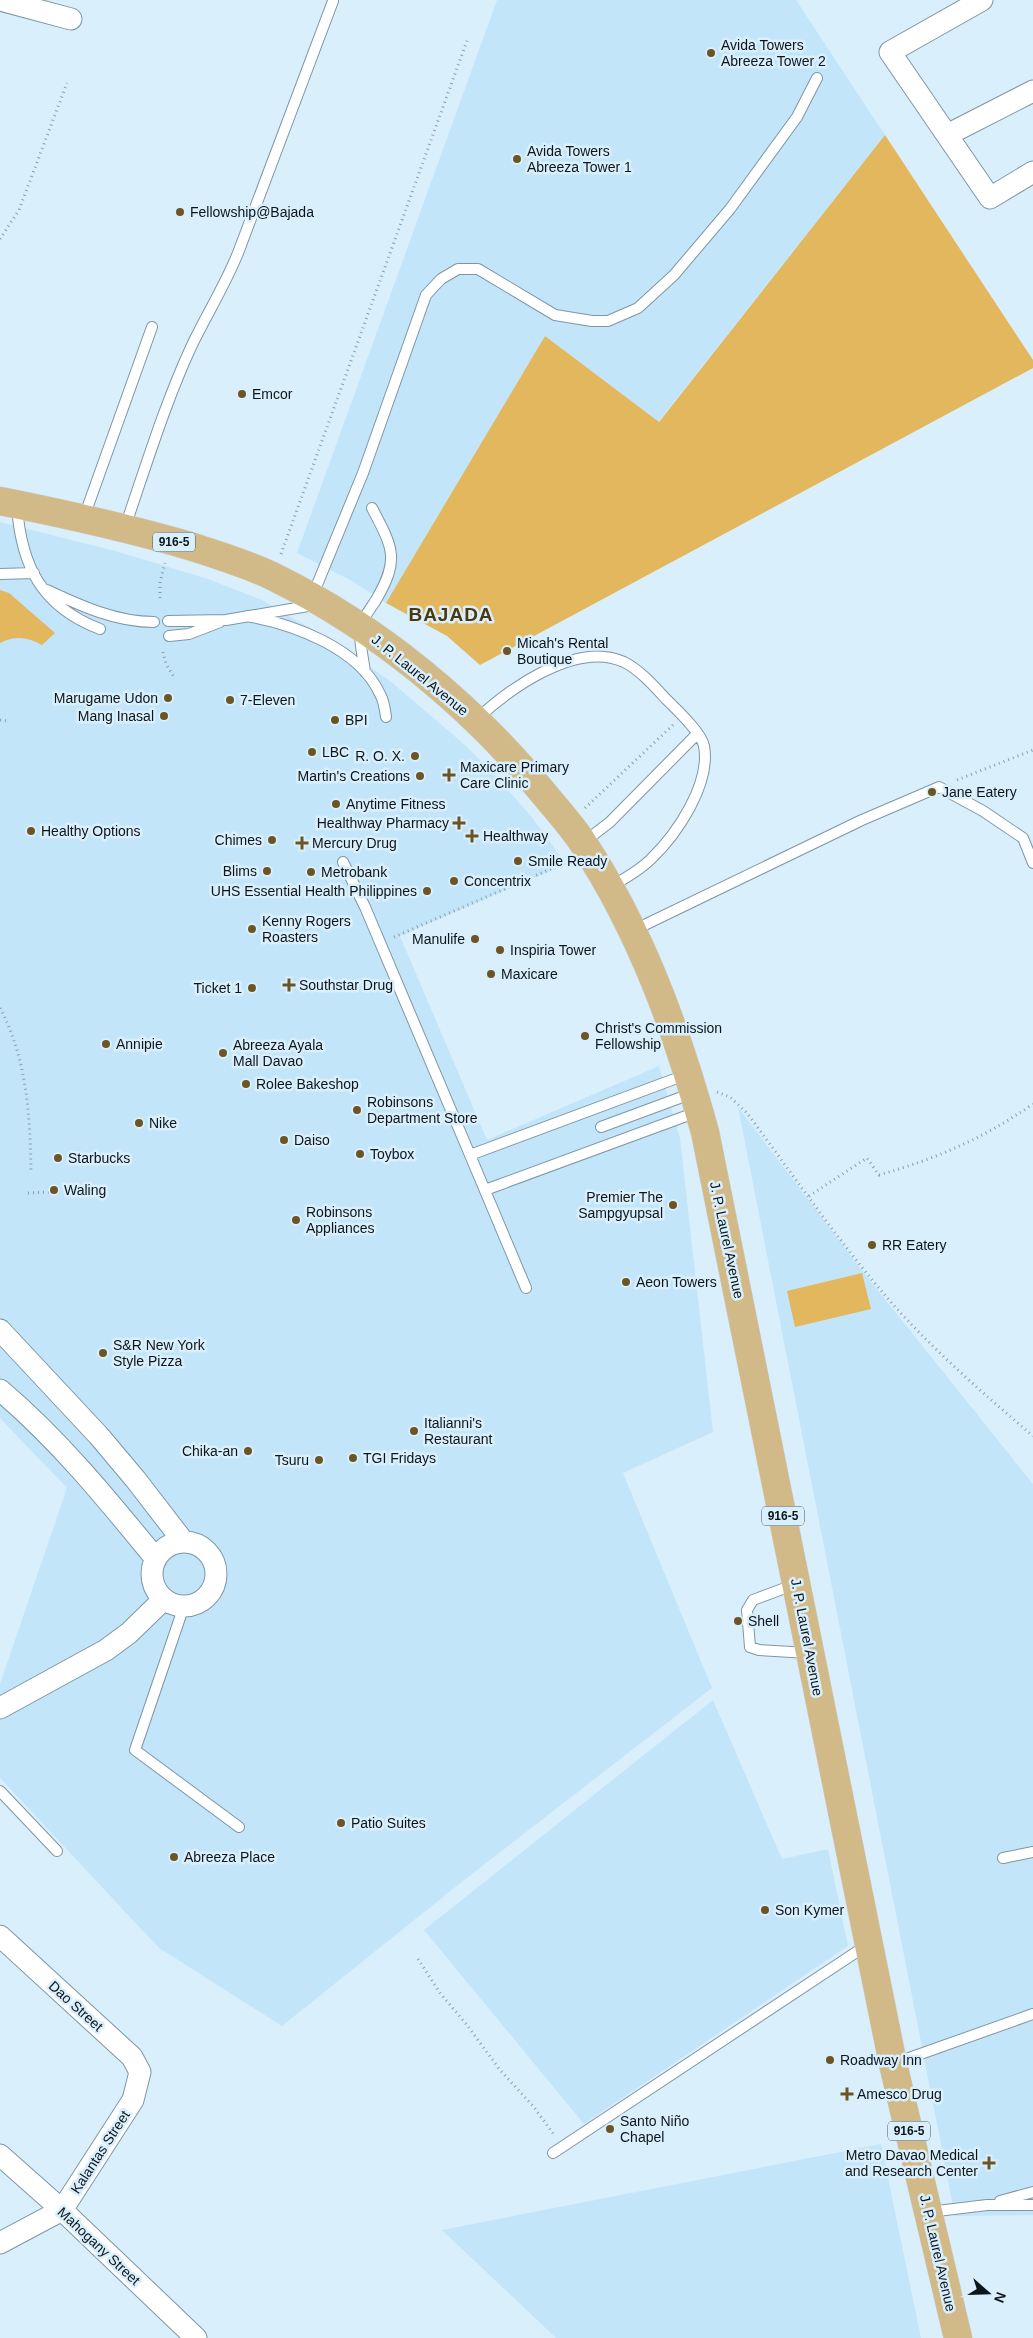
<svg xmlns="http://www.w3.org/2000/svg" width="1033" height="2338" font-family="Helvetica,sans-serif">
  <rect width="100%" height="100%" fill="#daeffc"/>
  <path fill="#c3e5f9" d="M497,0H796L885,135L658,422L545,336L386,603L352,581L297,553Z
    M0,522L115,551L208,579L262,600L343,648L389,680L465,745L494,774L531,816L566,864L400,936L487,1140L659,1066L680,1138L713,1432L623,1473L712,1688L468,1877L282,2026L159,1948L0,1778V1684L67,1488L0,1418Z
    M738,1107L860,1268L1033,1484V2215L955,2216Z
    M713,1700L782,1859L828,1849L848,1946L584,2124L424,1930Z
    M881,2144L921,2338H556L442,2230Z"/>
  <path fill="#e2b75d" d="M885,135L1033,360V368L480,665L447,636L386,603L545,336L659,422Z
    M0,590L9,593L55,633L42,645C28,637 15,635 0,643Z
    M862,1273L871,1309L795,1327L787,1291Z"/>
  <g fill="none" stroke-linecap="round" stroke-linejoin="round">
    <g stroke="#7e96a5" stroke-width="12">
      <path id="service" d="M17,506C21,566 42,607 100,629
        M84,517L152,327
        M125,527C146,466 165,403 192,345C207,314 225,285 238,253L333,1
        M0,574L34,573
        M47,590C81,606 116,622 154,622
        M312,597L363,473L426,295L441,279L458,269H478L555,315L592,321H608L638,308L674,275L730,209L797,117L817,78
        M247,616C293,624 359,648 380,694C384,701 385,709 386,717
        M168,621L226,620L314,605
        M169,636L189,634L220,622
        M365,672C364,662 358,636 360,627C363,618 371,608 376,600C400,559 393,548 372,508
        M476,720C509,689 576,640 624,662C640,670 654,686 666,699C677,710 701,732 704,746C711,784 677,834 651,859C639,871 624,879 610,887
        M584,842L610,822L697,734
        M343,862L365,907L470,1155
        M632,931L862,820L939,787L983,811L1023,838L1033,863
        M601,1127L693,1093
        M485,1190L697,1112
        M526,1288L470,1155L688,1074
        M796,1584L753,1600L747,1610L750,1647L759,1650L808,1653
        M184,1606L135,1750L239,1827
        M0,1791L57,1851
        M1003,1858L1033,1852
        M895,2063L1033,2014
        M553,2153L867,1945
        M1000,2201L1033,2192
        M929,2212L987,2205H1033"/>
    </g>
    <g stroke="#7e96a5" stroke-width="23">
      <path id="minor" d="M0,0L71,19
        M982,0L890,52L990,198L1033,172
        M947,135L1033,91
        M0,1330L99,1436L136,1480L183,1541
        M0,1390C59,1440 107,1499 156,1559
        M152 1574a32 32 0 1 1 64 0a32 32 0 1 1-64 0Z
        M0,1708L106,1650L129,1633L164,1599
        M0,1936L132,2057L140,2072L133,2100L62,2210L0,2243
        M0,2155L62,2210L196,2338"/>
    </g>
    <g stroke="#ced0d1" stroke-width="29">
      <path id="primary" d="M0,501C65,514 129,528 193,547C220,556 248,564 274,577C378,628 472,706 545,795C558,811 572,826 583,843C641,931 677,1031 705,1132L893,2064L958,2338"/>
    </g>
    <path stroke="#8e9ea9" stroke-width="3" stroke-dasharray="1 4" stroke-linecap="butt" d="M0,239L19,210L67,83
      M281,554L468,38
      M160,598V582L165,563
      M163,652L166,664L174,677
      M0,720L8,721
      M957,780L1033,750
      M585,808L673,725
      M394,937L567,862
      M0,1008C27,1059 30,1115 31,1171
      M717,1092L730,1097L747,1113C796,1179 843,1248 897,1309C939,1355 986,1396 1033,1436
      M28,1193L49,1192
      M809,1196L867,1158L879,1175C938,1158 982,1139 1033,1104
      M418,1959L440,1993L467,2025L500,2070L533,2106L555,2136"/>
    <use href="#service" stroke="#fff" stroke-width="10"/>
    <use href="#minor" stroke="#fff" stroke-width="21"/>
    <use href="#primary" stroke="#d1ba88" stroke-width="28"/>
  </g>
  <g fill="#6b5524" stroke="#daeffc" stroke-width="2">
    <circle cx="711" cy="53" r="5"/>
    <circle cx="517" cy="159" r="5"/>
    <circle cx="180" cy="212" r="5"/>
    <circle cx="242" cy="394" r="5"/>
    <circle cx="507" cy="651" r="5"/>
    <circle cx="168" cy="698" r="5"/>
    <circle cx="230" cy="700" r="5"/>
    <circle cx="164" cy="716" r="5"/>
    <circle cx="335" cy="720" r="5"/>
    <circle cx="312" cy="752" r="5"/>
    <circle cx="415" cy="756" r="5"/>
    <path d="M446.5 767.5h5v5h5v5h-5v5h-5v-5h-5v-5h5z"/>
    <circle cx="420" cy="776" r="5"/>
    <circle cx="932" cy="792" r="5"/>
    <circle cx="336" cy="804" r="5"/>
    <path d="M456.5 815.5h5v5h5v5h-5v5h-5v-5h-5v-5h5z"/>
    <circle cx="31" cy="831" r="5"/>
    <path d="M469.5 828.5h5v5h5v5h-5v5h-5v-5h-5v-5h5z"/>
    <circle cx="272" cy="840" r="5"/>
    <path d="M299.5 835.5h5v5h5v5h-5v5h-5v-5h-5v-5h5z"/>
    <circle cx="518" cy="861" r="5"/>
    <circle cx="267" cy="871" r="5"/>
    <circle cx="311" cy="872" r="5"/>
    <circle cx="454" cy="881" r="5"/>
    <circle cx="427" cy="891" r="5"/>
    <circle cx="252" cy="929" r="5"/>
    <circle cx="475" cy="939" r="5"/>
    <circle cx="500" cy="950" r="5"/>
    <circle cx="491" cy="974" r="5"/>
    <path d="M286.5 977.5h5v5h5v5h-5v5h-5v-5h-5v-5h5z"/>
    <circle cx="252" cy="988" r="5"/>
    <circle cx="585" cy="1036" r="5"/>
    <circle cx="106" cy="1044" r="5"/>
    <circle cx="223" cy="1053" r="5"/>
    <circle cx="246" cy="1084" r="5"/>
    <circle cx="357" cy="1110" r="5"/>
    <circle cx="139" cy="1123" r="5"/>
    <circle cx="284" cy="1140" r="5"/>
    <circle cx="360" cy="1154" r="5"/>
    <circle cx="58" cy="1158" r="5"/>
    <circle cx="54" cy="1190" r="5"/>
    <circle cx="673" cy="1205" r="5"/>
    <circle cx="296" cy="1220" r="5"/>
    <circle cx="872" cy="1245" r="5"/>
    <circle cx="626" cy="1282" r="5"/>
    <circle cx="103" cy="1353" r="5"/>
    <circle cx="414" cy="1431" r="5"/>
    <circle cx="248" cy="1451" r="5"/>
    <circle cx="353" cy="1458" r="5"/>
    <circle cx="319" cy="1460" r="5"/>
    <circle cx="738" cy="1621" r="5"/>
    <circle cx="341" cy="1823" r="5"/>
    <circle cx="174" cy="1857" r="5"/>
    <circle cx="765" cy="1910" r="5"/>
    <circle cx="830" cy="2060" r="5"/>
    <path d="M844.5 2086.5h5v5h5v5h-5v5h-5v-5h-5v-5h5z"/>
    <circle cx="610" cy="2129" r="5"/>
    <path d="M986.5 2155.5h5v5h5v5h-5v5h-5v-5h-5v-5h5z"/>
  </g>
  <g text-anchor="middle" stroke-width="5" stroke-linejoin="round" paint-order="stroke">
    <g fill="#daeffc" stroke="#4a565e" stroke-width="1">
      <rect x="153" y="532.5" width="42" height="19" rx="4"/>
      <rect x="762" y="1506.5" width="42" height="19" rx="4"/>
      <rect x="888" y="2121.5" width="42" height="19" rx="4"/>
    </g>
    <g font-size="12" font-weight="bold" fill="#0c151b">
      <text x="174" y="546">916-5</text>
      <text x="783" y="1520">916-5</text>
      <text x="909" y="2135">916-5</text>
    </g>
    <g font-size="14" fill="#0c151b" stroke="#daeffc" text-anchor="start">
      <text x="721" y="50">Avida Towers<tspan x="721" dy="16">Abreeza Tower 2</tspan></text>
      <text x="527" y="156">Avida Towers<tspan x="527" dy="16">Abreeza Tower 1</tspan></text>
      <text x="190" y="217">Fellowship@Bajada</text>
      <text x="252" y="399">Emcor</text>
      <text x="517" y="648">Micah's Rental<tspan x="517" dy="16">Boutique</tspan></text>
      <text x="158" y="703" text-anchor="end">Marugame Udon</text>
      <text x="240" y="705">7-Eleven</text>
      <text x="154" y="721" text-anchor="end">Mang Inasal</text>
      <text x="345" y="725">BPI</text>
      <text x="322" y="757">LBC</text>
      <text x="405" y="761" text-anchor="end">R. O. X.</text>
      <text x="460" y="772">Maxicare Primary<tspan x="460" dy="16">Care Clinic</tspan></text>
      <text x="410" y="781" text-anchor="end">Martin's Creations</text>
      <text x="942" y="797">Jane Eatery</text>
      <text x="346" y="809">Anytime Fitness</text>
      <text x="449" y="828" text-anchor="end">Healthway Pharmacy</text>
      <text x="41" y="836">Healthy Options</text>
      <text x="483" y="841">Healthway</text>
      <text x="262" y="845" text-anchor="end">Chimes</text>
      <text x="312" y="848">Mercury Drug</text>
      <text x="528" y="866">Smile Ready</text>
      <text x="257" y="876" text-anchor="end">Blims</text>
      <text x="321" y="877">Metrobank</text>
      <text x="464" y="886">Concentrix</text>
      <text x="417" y="896" text-anchor="end">UHS Essential Health Philippines</text>
      <text x="262" y="926">Kenny Rogers<tspan x="262" dy="16">Roasters</tspan></text>
      <text x="465" y="944" text-anchor="end">Manulife</text>
      <text x="510" y="955">Inspiria Tower</text>
      <text x="501" y="979">Maxicare</text>
      <text x="299" y="990">Southstar Drug</text>
      <text x="242" y="993" text-anchor="end">Ticket 1</text>
      <text x="595" y="1033">Christ's Commission<tspan x="595" dy="16">Fellowship</tspan></text>
      <text x="116" y="1049">Annipie</text>
      <text x="233" y="1050">Abreeza Ayala<tspan x="233" dy="16">Mall Davao</tspan></text>
      <text x="256" y="1089">Rolee Bakeshop</text>
      <text x="367" y="1107">Robinsons<tspan x="367" dy="16">Department Store</tspan></text>
      <text x="149" y="1128">Nike</text>
      <text x="294" y="1145">Daiso</text>
      <text x="370" y="1159">Toybox</text>
      <text x="68" y="1163">Starbucks</text>
      <text x="64" y="1195">Waling</text>
      <text x="663" y="1202" text-anchor="end">Premier The<tspan x="663" dy="16">Sampgyupsal</tspan></text>
      <text x="306" y="1217">Robinsons<tspan x="306" dy="16">Appliances</tspan></text>
      <text x="882" y="1250">RR Eatery</text>
      <text x="636" y="1287">Aeon Towers</text>
      <text x="113" y="1350">S&amp;R New York<tspan x="113" dy="16">Style Pizza</tspan></text>
      <text x="424" y="1428">Italianni's<tspan x="424" dy="16">Restaurant</tspan></text>
      <text x="238" y="1456" text-anchor="end">Chika-an</text>
      <text x="363" y="1463">TGI Fridays</text>
      <text x="309" y="1465" text-anchor="end">Tsuru</text>
      <text x="748" y="1626">Shell</text>
      <text x="351" y="1828">Patio Suites</text>
      <text x="184" y="1862">Abreeza Place</text>
      <text x="775" y="1915">Son Kymer</text>
      <text x="840" y="2065">Roadway Inn</text>
      <text x="857" y="2099">Amesco Drug</text>
      <text x="620" y="2126">Santo Niño<tspan x="620" dy="16">Chapel</tspan></text>
      <text x="978" y="2160" text-anchor="end">Metro Davao Medical<tspan x="978" dy="16">and Research Center</tspan></text>
    </g>
    <g font-size="14" fill="#0c151b" stroke="#daeffc">
      <text transform="translate(420 675) rotate(39)" y="5">J. P. Laurel Avenue</text>
      <text transform="translate(727 1240) rotate(78)" y="5">J. P. Laurel Avenue</text>
      <text transform="translate(807 1637) rotate(79)" y="5">J. P. Laurel Avenue</text>
      <text transform="translate(76 2006) rotate(42)" y="5">Dao Street</text>
      <text transform="translate(100 2152) rotate(-57)" y="5">Kalantas Street</text>
      <text transform="translate(99 2246) rotate(43)" y="5">Mahogany Street</text>
      <text transform="translate(938 2253) rotate(77)" y="5">J. P. Laurel Avenue</text>
    </g>
    <g font-size="19" font-weight="bold" letter-spacing="1" fill="#4b3912" stroke="#daeffc">
      <text x="451" y="621">BAJADA</text>
    </g>
  </g>
  <g transform="translate(988 2293) rotate(110)" stroke="#daeffc" stroke-width="4" paint-order="stroke">
  <path d="M0-4L9 19L0 12L-9 19Z" fill="#0c151b"/>
  <text y="-8" font-size="14" font-weight="bold" text-anchor="middle" fill="#0c151b">N</text>
  </g>
</svg>
